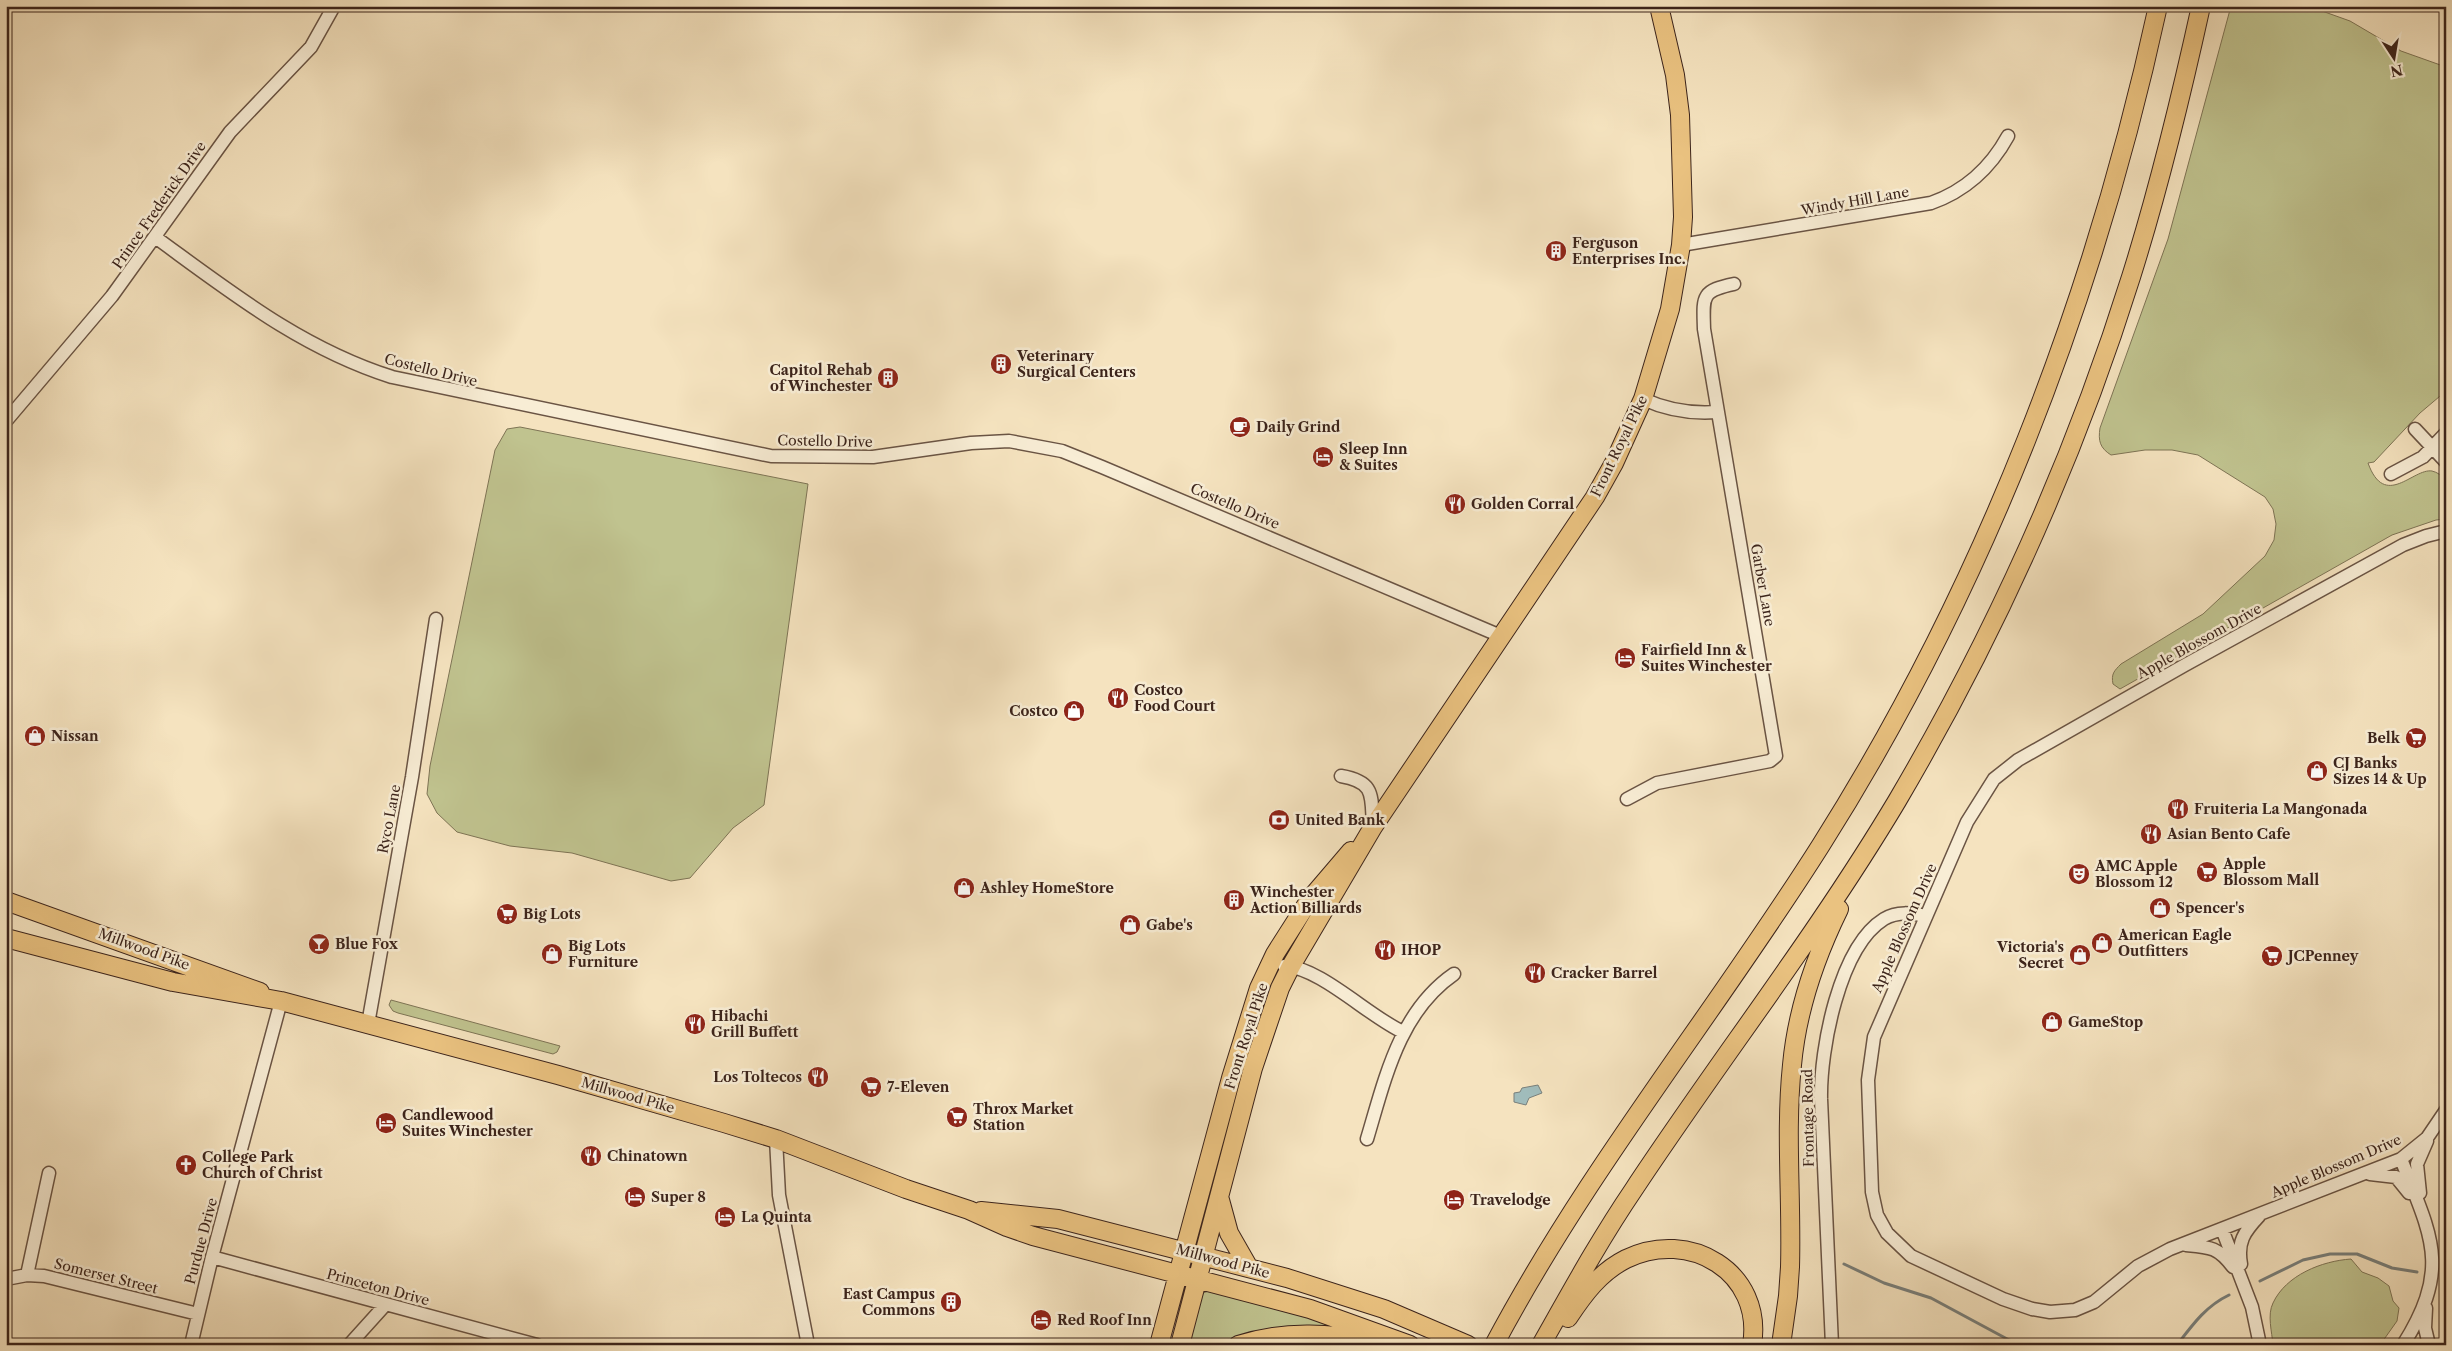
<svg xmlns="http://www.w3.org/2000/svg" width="2452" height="1351" font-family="'Libre Caslon Text',serif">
  <rect width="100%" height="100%" fill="#f5e3bf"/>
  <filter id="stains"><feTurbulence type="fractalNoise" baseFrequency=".004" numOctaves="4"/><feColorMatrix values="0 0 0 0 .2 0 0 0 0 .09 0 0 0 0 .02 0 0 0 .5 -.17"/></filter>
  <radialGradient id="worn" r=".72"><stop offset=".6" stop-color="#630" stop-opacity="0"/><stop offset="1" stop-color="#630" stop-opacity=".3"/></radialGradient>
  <path fill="#c0c38f" stroke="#7e7455" d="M2231,6H2308L2350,21L2401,51L2446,67V391L2420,413L2374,462L2368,463C2385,510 2413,468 2432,471C2437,472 2442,476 2446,479V519L2436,520L2392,535L2120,689L2113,684C2111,674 2114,671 2121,664L2203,614L2265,556L2274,540L2276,524L2273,509L2265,497L2198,455L2172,450H2145L2111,455C2100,448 2098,441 2100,428L2168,239Z
    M520,427L808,484L764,805L733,828L690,878L671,881L572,853L510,846L457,832L437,813L427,794L430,766L495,450L507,429Z
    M391,1000L560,1046L557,1052L553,1054L398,1013L393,1011L389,1005Z
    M2351,1259L2362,1272L2378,1278L2389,1286L2393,1301L2399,1308L2397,1321L2380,1345H2273C2272,1332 2267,1315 2273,1303C2286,1275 2322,1261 2351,1259Z
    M1209,1291L1347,1328L1312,1326L1273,1329L1250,1333L1219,1345H1186L1200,1294Z"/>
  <path fill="#a0bcbb" stroke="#787f7b" d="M1538,1085L1542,1093L1529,1098L1526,1105L1514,1102V1093L1520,1092L1522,1088Z"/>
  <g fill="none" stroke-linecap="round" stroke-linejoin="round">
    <path stroke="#787f7b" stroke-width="3" d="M1844,1264L1884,1283L1931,1298L2009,1340L2025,1345
      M2260,1281L2303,1260L2330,1254H2357L2392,1268L2417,1272
      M2177,1345C2193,1324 2206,1306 2229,1295"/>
    <g stroke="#6a5444" stroke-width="15">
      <path id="minor" d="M155,237C232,293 301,348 392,377L771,456L873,457L971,443L1009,441L1062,451L1102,467L1503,637
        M1681,245L1931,203C1965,191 1991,167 2008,136
        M1643,399C1667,410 1691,414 1717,412
        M6,421L112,296L230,132L311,47L334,6
        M2415,429L2446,462
        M2391,474L2423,457L2446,433
        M2446,531L2426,536L2403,545L2185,665L2018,760L1994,779L1967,822L1874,1037L1868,1080L1872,1192L1877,1215L1887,1233L1911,1256L2003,1299L2032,1309L2050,1312L2075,1310L2094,1302L2138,1266L2170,1249L2401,1159L2427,1138L2446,1110
        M1341,776C1376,782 1371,796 1373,827
        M1627,799L1657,783L1770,761L1776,756L1704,329C1703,296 1701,291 1734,284
        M1284,966C1320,967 1368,1016 1403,1032
        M368,1024L412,777L436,619
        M776,1139L779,1195L808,1345
        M1367,1139C1385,1079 1399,1012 1454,974
        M2401,1159C2431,1236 2452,1267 2403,1345
        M2370,1174L2396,1177L2409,1193
        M2420,1193L2417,1164L2427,1141
        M2222,1229L2252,1307L2260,1345
        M2186,1245C2210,1247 2218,1247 2233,1267
        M212,1257L537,1345
        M2241,1264C2237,1242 2244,1232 2259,1216
        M27,1275L49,1173
        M6,1279L27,1275L44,1276L198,1314
        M2426,1308L2425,1328L2429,1345
        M191,1345L212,1257L281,1001
        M349,1345L386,1304
        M1832,1345L1821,1099C1820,1050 1839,947 1884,919C1897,911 1912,913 1925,916"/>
    </g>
    <g stroke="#3c241b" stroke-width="20">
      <path id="highway" d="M6,901L260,992
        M6,938L173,982L281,1001L558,1075L724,1123L776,1139L906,1189L969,1210L1007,1227L1033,1236L1310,1309L1410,1345
        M1220,1200L1229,1233L1249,1268
        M981,1211L1058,1219L1287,1278L1384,1309L1468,1345
        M1568,1318C1584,1294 1600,1272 1626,1259C1689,1228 1764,1272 1752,1345
        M1159,1345L1231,1078L1259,988L1275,954L1310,899L1351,851
        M1180,1345L1253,1068L1280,988L1291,966L1373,827L1595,497L1614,463L1643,399L1670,309L1681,245L1683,217L1680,115L1675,75L1659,6
        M1238,1345C1287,1329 1332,1334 1381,1342
        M1494,1345C1588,1168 1715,1013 1821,845C1983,589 2094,301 2158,6
        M1541,1345C1571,1292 1600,1239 1634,1189C1720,1059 1817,935 1897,801C1994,636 2074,459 2131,277C2159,188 2181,97 2201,6
        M1781,1345L1788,1296L1790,1267C1792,1200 1785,1132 1792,1065C1797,1010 1815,958 1839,909"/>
    </g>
    <use href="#minor" stroke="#f8edd5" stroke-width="12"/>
    <use href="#highway" stroke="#eac280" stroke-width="18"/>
  </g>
  <defs>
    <g id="building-disc" transform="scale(1.125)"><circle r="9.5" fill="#8f2418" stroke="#f8edd5"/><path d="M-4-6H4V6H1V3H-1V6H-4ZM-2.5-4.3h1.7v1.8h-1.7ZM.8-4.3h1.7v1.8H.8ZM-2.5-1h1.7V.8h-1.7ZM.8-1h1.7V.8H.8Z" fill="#fff"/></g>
    <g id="cafe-disc" transform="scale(1.125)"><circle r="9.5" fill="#8f2418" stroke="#f8edd5"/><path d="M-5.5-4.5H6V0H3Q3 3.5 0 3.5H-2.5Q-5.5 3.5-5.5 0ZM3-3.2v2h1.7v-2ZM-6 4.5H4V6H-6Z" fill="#fff"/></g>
    <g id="hotel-disc" transform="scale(1.125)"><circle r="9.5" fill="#8f2418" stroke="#f8edd5"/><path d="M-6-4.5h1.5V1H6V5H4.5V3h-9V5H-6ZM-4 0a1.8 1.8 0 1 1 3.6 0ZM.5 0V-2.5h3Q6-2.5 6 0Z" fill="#fff"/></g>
    <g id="restaurant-disc" transform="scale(1.125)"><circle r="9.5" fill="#8f2418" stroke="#f8edd5"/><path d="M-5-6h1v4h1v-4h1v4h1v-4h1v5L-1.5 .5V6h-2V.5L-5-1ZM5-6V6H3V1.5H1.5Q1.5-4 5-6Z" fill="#fff"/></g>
    <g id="shop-disc" transform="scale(1.125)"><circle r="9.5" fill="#8f2418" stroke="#f8edd5"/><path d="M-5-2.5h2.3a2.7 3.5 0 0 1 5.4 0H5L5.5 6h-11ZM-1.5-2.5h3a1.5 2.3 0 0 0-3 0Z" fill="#fff"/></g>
    <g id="supermarket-disc" transform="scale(1.125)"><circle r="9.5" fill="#8f2418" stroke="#f8edd5"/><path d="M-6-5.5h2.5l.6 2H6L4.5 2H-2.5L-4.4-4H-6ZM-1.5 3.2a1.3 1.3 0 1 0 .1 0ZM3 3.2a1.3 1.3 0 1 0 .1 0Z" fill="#fff"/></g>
    <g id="bank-disc" transform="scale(1.125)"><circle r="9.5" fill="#8f2418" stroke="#f8edd5"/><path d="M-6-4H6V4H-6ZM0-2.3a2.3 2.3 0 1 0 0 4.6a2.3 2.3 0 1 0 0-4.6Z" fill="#fff"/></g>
    <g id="theatre-disc" transform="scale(1.125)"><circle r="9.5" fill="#8f2418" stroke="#f8edd5"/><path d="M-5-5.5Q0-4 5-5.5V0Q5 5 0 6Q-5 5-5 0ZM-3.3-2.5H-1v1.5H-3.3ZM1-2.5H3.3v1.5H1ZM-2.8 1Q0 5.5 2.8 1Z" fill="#fff"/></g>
    <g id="bar-disc" transform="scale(1.125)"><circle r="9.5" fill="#8f2418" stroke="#f8edd5"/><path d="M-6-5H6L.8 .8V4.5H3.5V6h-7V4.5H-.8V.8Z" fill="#fff"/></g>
    <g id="church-disc" transform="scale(1.125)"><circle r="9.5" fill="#8f2418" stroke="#f8edd5"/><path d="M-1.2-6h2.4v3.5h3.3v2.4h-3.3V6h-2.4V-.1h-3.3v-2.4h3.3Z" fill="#fff"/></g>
  </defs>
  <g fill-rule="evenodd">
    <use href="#building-disc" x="1556" y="251"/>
    <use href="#building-disc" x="1001" y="364"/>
    <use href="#building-disc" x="888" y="378"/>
    <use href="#cafe-disc" x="1240" y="427"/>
    <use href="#hotel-disc" x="1323" y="457"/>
    <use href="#restaurant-disc" x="1455" y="504"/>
    <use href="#hotel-disc" x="1625" y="658"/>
    <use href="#restaurant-disc" x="1118" y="698"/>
    <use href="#shop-disc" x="1074" y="711"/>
    <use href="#shop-disc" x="35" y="736"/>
    <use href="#supermarket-disc" x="2416" y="738"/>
    <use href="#shop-disc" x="2317" y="771"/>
    <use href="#restaurant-disc" x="2178" y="809"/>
    <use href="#bank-disc" x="1279" y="820"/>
    <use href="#restaurant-disc" x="2151" y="834"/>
    <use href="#supermarket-disc" x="2207" y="872"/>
    <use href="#theatre-disc" x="2079" y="874"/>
    <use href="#shop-disc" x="964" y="888"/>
    <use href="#building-disc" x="1234" y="900"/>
    <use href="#shop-disc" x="2160" y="908"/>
    <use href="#supermarket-disc" x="507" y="914"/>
    <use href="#shop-disc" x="1130" y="925"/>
    <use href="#shop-disc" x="2102" y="943"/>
    <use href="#bar-disc" x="319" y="944"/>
    <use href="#restaurant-disc" x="1385" y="950"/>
    <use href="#shop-disc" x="552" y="954"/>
    <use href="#shop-disc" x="2080" y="955"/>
    <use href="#supermarket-disc" x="2272" y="956"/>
    <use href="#restaurant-disc" x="1535" y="973"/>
    <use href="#shop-disc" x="2052" y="1022"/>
    <use href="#restaurant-disc" x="695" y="1024"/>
    <use href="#restaurant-disc" x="818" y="1077"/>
    <use href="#supermarket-disc" x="871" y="1087"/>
    <use href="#supermarket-disc" x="957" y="1117"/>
    <use href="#hotel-disc" x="386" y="1123"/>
    <use href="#restaurant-disc" x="591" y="1156"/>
    <use href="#church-disc" x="186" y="1165"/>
    <use href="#hotel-disc" x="635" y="1197"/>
    <use href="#hotel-disc" x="1454" y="1200"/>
    <use href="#hotel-disc" x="725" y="1217"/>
    <use href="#building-disc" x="951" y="1302"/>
    <use href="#hotel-disc" x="1041" y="1320"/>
  </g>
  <g text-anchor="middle" stroke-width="5" stroke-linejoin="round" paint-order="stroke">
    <g font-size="14" fill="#3c241b" stroke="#f8edd5">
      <text transform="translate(1855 201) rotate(-10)" y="5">Windy Hill Lane</text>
      <text transform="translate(159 205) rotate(-55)" y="5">Prince Frederick Drive</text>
      <text transform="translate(431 370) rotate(14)" y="5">Costello Drive</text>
      <text transform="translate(825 441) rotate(1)" y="5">Costello Drive</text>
      <text transform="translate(1619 446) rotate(-64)" y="5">Front Royal Pike</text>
      <text transform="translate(1235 506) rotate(23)" y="5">Costello Drive</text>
      <text transform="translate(1763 585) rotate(80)" y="5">Garber Lane</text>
      <text transform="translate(2199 641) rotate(-29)" y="5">Apple Blossom Drive</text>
      <text transform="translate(389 819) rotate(-79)" y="5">Ryco Lane</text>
      <text transform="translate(1904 928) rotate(-66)" y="5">Apple Blossom Drive</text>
      <text transform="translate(144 949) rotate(20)" y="5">Millwood Pike</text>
      <text transform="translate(1246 1036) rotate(-72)" y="5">Front Royal Pike</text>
      <text transform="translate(628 1095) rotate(16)" y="5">Millwood Pike</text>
      <text transform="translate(1808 1118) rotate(-91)" y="5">Frontage Road</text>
      <text transform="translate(2336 1166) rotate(-23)" y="5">Apple Blossom Drive</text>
      <text transform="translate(201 1241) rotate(-75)" y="5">Purdue Drive</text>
      <text transform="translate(1223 1261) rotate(15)" y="5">Millwood Pike</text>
      <text transform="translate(106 1276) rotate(14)" y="5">Somerset Street</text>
      <text transform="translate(378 1287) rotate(15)" y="5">Princeton Drive</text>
    </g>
    <g font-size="14" font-weight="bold" fill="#3c241b" stroke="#f8edd5" text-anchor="start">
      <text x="1572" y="248">Ferguson<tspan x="1572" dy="16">Enterprises Inc.</tspan></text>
      <text x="1017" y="361">Veterinary<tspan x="1017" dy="16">Surgical Centers</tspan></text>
      <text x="872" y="375" text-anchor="end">Capitol Rehab<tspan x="872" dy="16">of Winchester</tspan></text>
      <text x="1256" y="432">Daily Grind</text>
      <text x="1339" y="454">Sleep Inn<tspan x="1339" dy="16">&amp; Suites</tspan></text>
      <text x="1471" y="509">Golden Corral</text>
      <text x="1641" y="655">Fairfield Inn &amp;<tspan x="1641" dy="16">Suites Winchester</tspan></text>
      <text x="1134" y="695">Costco<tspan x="1134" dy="16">Food Court</tspan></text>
      <text x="1058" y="716" text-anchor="end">Costco</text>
      <text x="51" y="741">Nissan</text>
      <text x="2400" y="743" text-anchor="end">Belk</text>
      <text x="2333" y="768">CJ Banks<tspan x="2333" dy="16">Sizes 14 &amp; Up</tspan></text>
      <text x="2194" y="814">Fruiteria La Mangonada</text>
      <text x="1295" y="825">United Bank</text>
      <text x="2167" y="839">Asian Bento Cafe</text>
      <text x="2223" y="869">Apple<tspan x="2223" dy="16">Blossom Mall</tspan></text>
      <text x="2095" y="871">AMC Apple<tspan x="2095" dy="16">Blossom 12</tspan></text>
      <text x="980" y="893">Ashley HomeStore</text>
      <text x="1250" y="897">Winchester<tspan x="1250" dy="16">Action Billiards</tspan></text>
      <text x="2176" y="913">Spencer's</text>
      <text x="523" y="919">Big Lots</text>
      <text x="1146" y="930">Gabe's</text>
      <text x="2118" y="940">American Eagle<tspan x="2118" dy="16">Outfitters</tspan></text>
      <text x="335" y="949">Blue Fox</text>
      <text x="568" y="951">Big Lots<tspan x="568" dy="16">Furniture</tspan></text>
      <text x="2064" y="952" text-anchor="end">Victoria's<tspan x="2064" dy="16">Secret</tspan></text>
      <text x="1401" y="955">IHOP</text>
      <text x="2288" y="961">JCPenney</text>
      <text x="1551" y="978">Cracker Barrel</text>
      <text x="711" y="1021">Hibachi<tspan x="711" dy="16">Grill Buffett</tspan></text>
      <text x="2068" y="1027">GameStop</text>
      <text x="802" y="1082" text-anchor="end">Los Toltecos</text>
      <text x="887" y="1092">7-Eleven</text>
      <text x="973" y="1114">Throx Market<tspan x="973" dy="16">Station</tspan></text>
      <text x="402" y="1120">Candlewood<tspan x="402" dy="16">Suites Winchester</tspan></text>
      <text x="607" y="1161">Chinatown</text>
      <text x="202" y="1162">College Park<tspan x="202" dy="16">Church of Christ</tspan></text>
      <text x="651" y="1202">Super 8</text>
      <text x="1470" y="1205">Travelodge</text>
      <text x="741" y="1222">La Quinta</text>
      <text x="935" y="1299" text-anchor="end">East Campus<tspan x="935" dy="16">Commons</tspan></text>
      <text x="1057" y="1325">Red Roof Inn</text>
    </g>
  </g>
  <rect width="2452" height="1351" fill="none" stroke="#f5e3bf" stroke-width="25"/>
  <rect x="8" y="8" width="2437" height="1336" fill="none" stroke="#3c241b" stroke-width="2.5"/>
  <rect x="12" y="12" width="2427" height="1326" fill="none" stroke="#3c241b"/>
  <g transform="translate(2394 58) rotate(168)" stroke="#f8edd5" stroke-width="4" paint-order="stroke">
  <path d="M0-4L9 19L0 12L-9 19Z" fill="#3c241b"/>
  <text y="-8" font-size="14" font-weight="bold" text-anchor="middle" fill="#3c241b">N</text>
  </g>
  <rect width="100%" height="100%" filter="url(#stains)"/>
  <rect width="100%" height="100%" fill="url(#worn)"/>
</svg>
